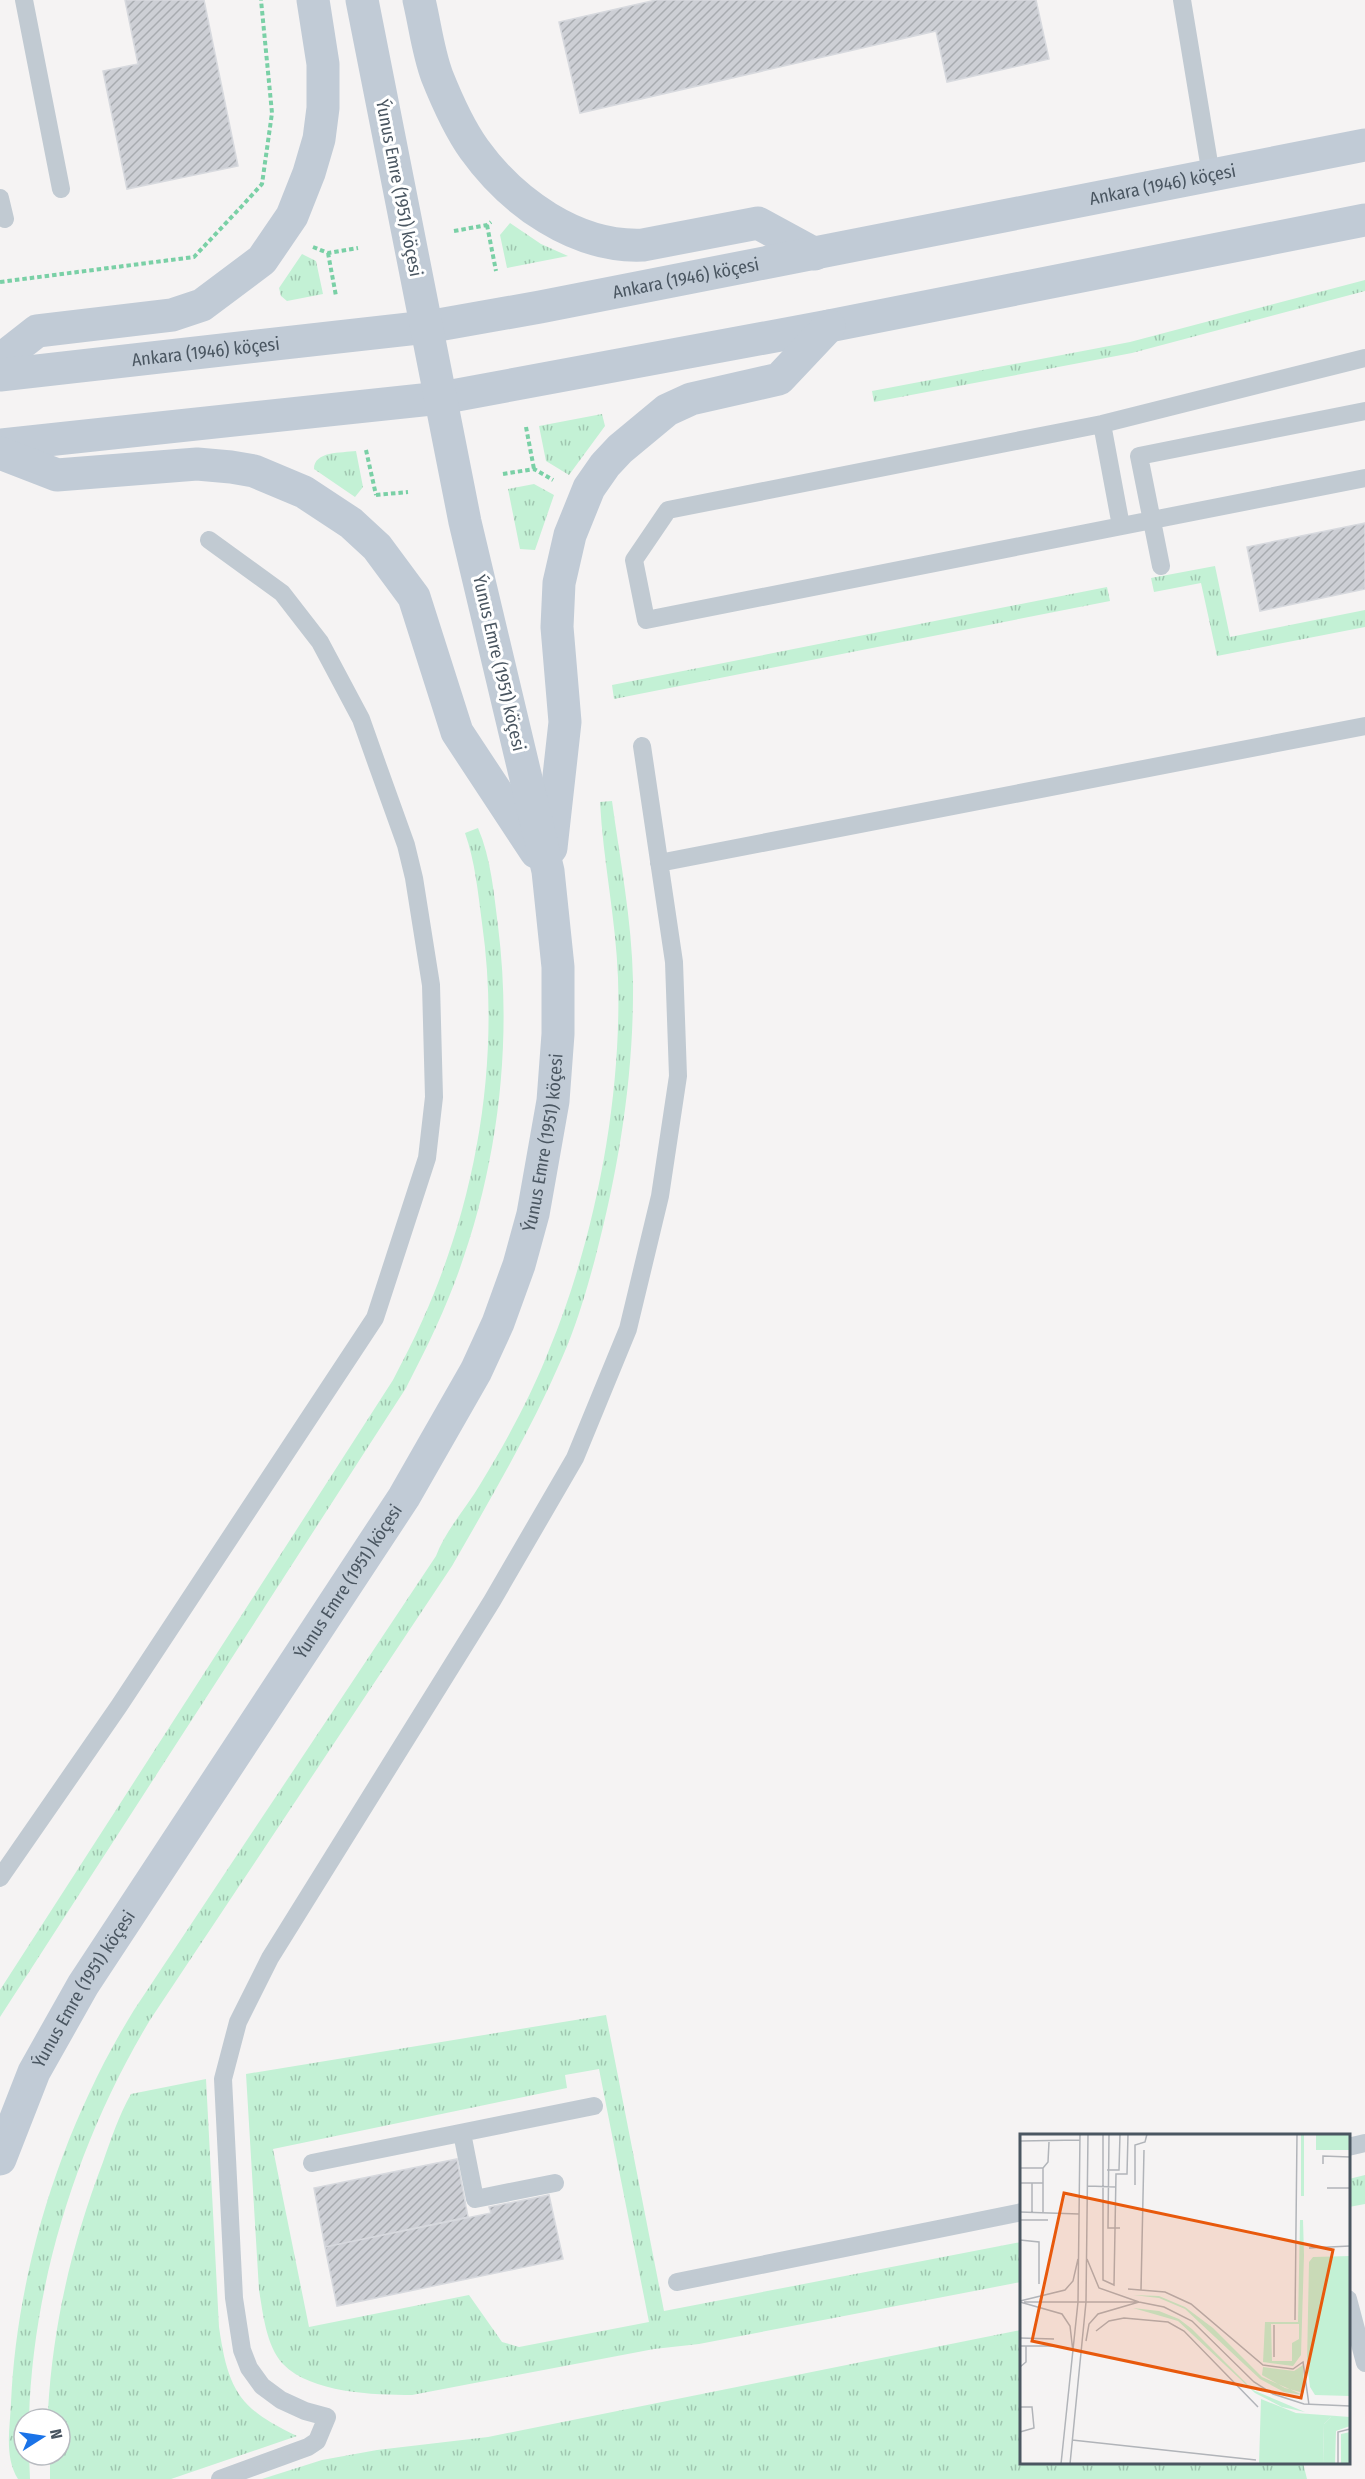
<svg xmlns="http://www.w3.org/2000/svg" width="1365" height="2479" font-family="'Fira Sans Condensed',sans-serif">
  <defs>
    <pattern id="grass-tufts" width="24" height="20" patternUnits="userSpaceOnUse" patternTransform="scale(1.5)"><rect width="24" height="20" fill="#c3f1d5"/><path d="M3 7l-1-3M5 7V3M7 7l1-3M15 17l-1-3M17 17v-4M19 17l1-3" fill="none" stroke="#a0c6b0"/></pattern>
    <pattern id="building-hatch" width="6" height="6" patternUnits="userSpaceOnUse" patternTransform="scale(1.5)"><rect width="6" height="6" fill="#cdcfd5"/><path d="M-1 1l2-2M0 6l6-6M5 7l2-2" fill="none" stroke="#a8abb0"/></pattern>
  </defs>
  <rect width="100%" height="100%" fill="#f5f3f3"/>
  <path fill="url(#grass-tufts)" fill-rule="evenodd" d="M510,223L541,244L568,256L507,268L500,235Z
    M302,254L316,261L323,294L287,301L281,296L279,288Z
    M1365,280V291L1132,353L874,402L872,391L1130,342Z
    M602,414L605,426L569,475L546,461L539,426Z
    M356,451L363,487L355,497L314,469C314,451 341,453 356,451Z
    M534,484L554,495L535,550L520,549L508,489Z
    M1215,566L1230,637L1365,610V627L1217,656L1201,583L1154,592L1151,578Z
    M1107,587L1110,601L614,699L612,685Z
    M612,801C620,860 632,921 633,981C634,1075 619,1168 595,1259C586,1292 576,1327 562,1358C531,1430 491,1498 452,1566L150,2020C79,2138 33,2280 29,2419H24V2455H29L30,2479H18C4,2457 10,2428 11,2403C17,2267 63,2125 134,2010L436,1556C445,1531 467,1507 481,1483C506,1442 531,1396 549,1350C595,1239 622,1099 618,978C616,919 603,861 600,802Z
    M478,828C491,858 494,894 498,926C515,1061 493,1203 436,1327C427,1347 416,1368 406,1388L0,2017V1990L393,1380C403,1360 414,1340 423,1319C478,1196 501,1056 482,923C478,893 475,861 465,833Z
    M606,2015L664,2311L1021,2242V2282L699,2344L654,2349L412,2395C374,2395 311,2393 283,2364C266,2346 263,2313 259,2290L246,2074ZM599,2069L649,2322L519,2347L502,2342L469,2295L309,2327L273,2149L567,2088L565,2075Z
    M206,2079L219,2327C228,2390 239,2409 297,2436L171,2479H50V2455H60V2419H49L48,2411C53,2324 72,2243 103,2162C111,2139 119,2115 131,2094Z
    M1365,2175V2204L1349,2207V2179Z
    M1021,2330L1022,2462L1303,2463L1307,2479H262L322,2460L377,2450L488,2437Z"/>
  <path fill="url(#building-hatch)" stroke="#d7d9de" stroke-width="1.5" d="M125,0H204L238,166L127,189L103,71L138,64Z
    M656,0H1036L1049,59L947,82L936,31L580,113L559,22Z
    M1365,523V589L1260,611L1247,547Z
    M457,2159L468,2217L325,2247L314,2188Z
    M549,2195L563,2259L337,2306L325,2247L491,2213L489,2207Z"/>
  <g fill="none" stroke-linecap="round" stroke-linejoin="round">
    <path stroke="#7ad0a6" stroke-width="4" stroke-dasharray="4.5 3" stroke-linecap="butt" d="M487,225L496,271
      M454,231L487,225L491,222
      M313,247L328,253L358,248
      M328,253L336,296
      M0,282L194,257L242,206L262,184L272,113L261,0
      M526,427L534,469
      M366,450L376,495
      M503,474L534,469L553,480
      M376,495L408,492"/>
    <path stroke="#c1cad2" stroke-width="18" d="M24,0L61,189
      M1182,0L1211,175
      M0,198L5,219
      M1365,358L1102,424L668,510L634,560L646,620L1365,478
      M1102,424L1121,526
      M1161,566L1139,456L1365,411
      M659,863L1365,726
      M0,1878L119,1706L375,1318L427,1158L434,1097L431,985L414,878L406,845L378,767L361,719L320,642L282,593L209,540
      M462,2133L475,2199L555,2183
      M1348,2147L1365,2143
      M312,2163L594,2106
      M677,2282L1022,2212
      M1348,2299L1365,2363
      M220,2479L308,2447L317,2441L327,2417L305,2411L281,2400L262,2386L249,2368L242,2350L234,2298L223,2079L238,2022L270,1958L492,1601L575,1458L628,1329L660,1196L678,1076L674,962L642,746"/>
    <g stroke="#c1cbd6" stroke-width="33">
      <path d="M419,0C425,25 428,52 437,76C447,101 459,128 474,149C512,202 576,248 643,245L758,223L815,254"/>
      <path d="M0,360L37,331L172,315L202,305L262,260L292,216L309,173L319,139L323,108V64L313,0"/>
      <path id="s1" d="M0,375L427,327L540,307L1365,145"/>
      <path d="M0,445L441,398L829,326L1365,220"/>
      <path d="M0,453L57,475L197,464L231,467L254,471L304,492L351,523L377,547L414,597L457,732L536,852"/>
      <path d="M551,848L565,722L557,627L559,583L570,535L589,488L605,465L620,449L667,410L691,399L779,379L829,326"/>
      <path id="s2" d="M0,2159L34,2072L83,1985L404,1497L476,1371L498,1323L519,1265L533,1214L553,1101L558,1034V967L548,871L465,522L362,0"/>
    </g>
  </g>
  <g text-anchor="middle" stroke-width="6" stroke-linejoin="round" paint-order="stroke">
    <g font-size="18" fill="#4a5661" stroke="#fff">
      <text dy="6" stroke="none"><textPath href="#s1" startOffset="1179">Ankara (1946) köçesi</textPath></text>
      <text transform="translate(399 188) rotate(79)" y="6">Ýunus Emre (1951) köçesi</text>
      <text dy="6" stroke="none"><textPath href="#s1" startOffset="693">Ankara (1946) köçesi</textPath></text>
      <text dy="6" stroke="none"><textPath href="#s1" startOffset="207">Ankara (1946) köçesi</textPath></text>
      <text transform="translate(499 663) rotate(77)" y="6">Ýunus Emre (1951) köçesi</text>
      <text dy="6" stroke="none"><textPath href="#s2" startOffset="1162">Ýunus Emre (1951) köçesi</textPath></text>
      <text dy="6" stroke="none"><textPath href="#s2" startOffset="676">Ýunus Emre (1951) köçesi</textPath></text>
      <text dy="6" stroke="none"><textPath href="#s2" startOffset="190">Ýunus Emre (1951) köçesi</textPath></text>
    </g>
  </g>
  <g transform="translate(1020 2134)">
    <rect width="330" height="330" fill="#f5f3f3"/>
    <path d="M281,0H284V62H281ZM280,86H283L284,121L281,221L273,232L243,228L245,188H278ZM251,190H279V205L272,209V227H252ZM330,122V262L295,261L290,253L287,229L289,128L293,123ZM113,161L139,162L165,173L193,194L242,243L283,261L264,258L240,245L165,175L139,164ZM113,174L139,177L159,185L172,195L233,256L285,278L262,273L235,259L158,187ZM283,231L284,259L265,254L242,241L243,233L274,237ZM241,265L276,279L330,283V292L316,297L315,330H311V283L304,290L303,330H239ZM330,298V330H321V300Z" fill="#c3f1d5" fill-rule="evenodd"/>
    <path d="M296,0H330V16H296ZM311,283V330H303L304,290Z" fill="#c3f1d5"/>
    <path fill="none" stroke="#b1b4b9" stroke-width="1.5" d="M83,0V146L94,151L96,40H107L108,0M89,0L88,94H100M0,7L60,6M303,30V22L330,23M0,34H23M87,36H99L100,0M0,49H23M115,51V11L125,8L127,0M68,52L96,53M307,54H330M0,78L59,80M12,78V49M23,78V34L28,28L29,8M0,86H28M0,106L19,108V150M289,114L330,112M67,125L79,154L119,168M108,155L145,158L171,170L243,231L273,235L283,228L289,271M121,156L124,16M0,167L45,156L53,147L58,125M0,168L42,180L50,192L53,218M4,168H119L144,173L172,187L234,248L253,260L284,270L330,272M275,186L277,0M76,197L89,187L104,184L148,188L164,197L238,273M0,204L34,205M66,207L69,190L78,180L119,168M0,212H6V228L0,233M6,212H36M254,223V191M0,273H12L14,294L0,298M52,306L236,326M41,330L58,168L60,0M50,330L66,168L68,0M318,330V298L330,295"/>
    <path fill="#e8590c" fill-opacity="0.15" stroke="#e8590c" stroke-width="3" d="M44,59L313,116L281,264L12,207Z"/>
    <rect width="330" height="330" fill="none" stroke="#4a5661" stroke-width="3"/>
  </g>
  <g transform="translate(42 2437) rotate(78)"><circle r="28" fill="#ffffff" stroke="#b7bbc0" stroke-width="1.5"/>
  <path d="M0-4.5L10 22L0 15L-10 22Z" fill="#1a73e8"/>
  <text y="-9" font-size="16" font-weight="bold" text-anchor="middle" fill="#4a5661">N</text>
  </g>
</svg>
